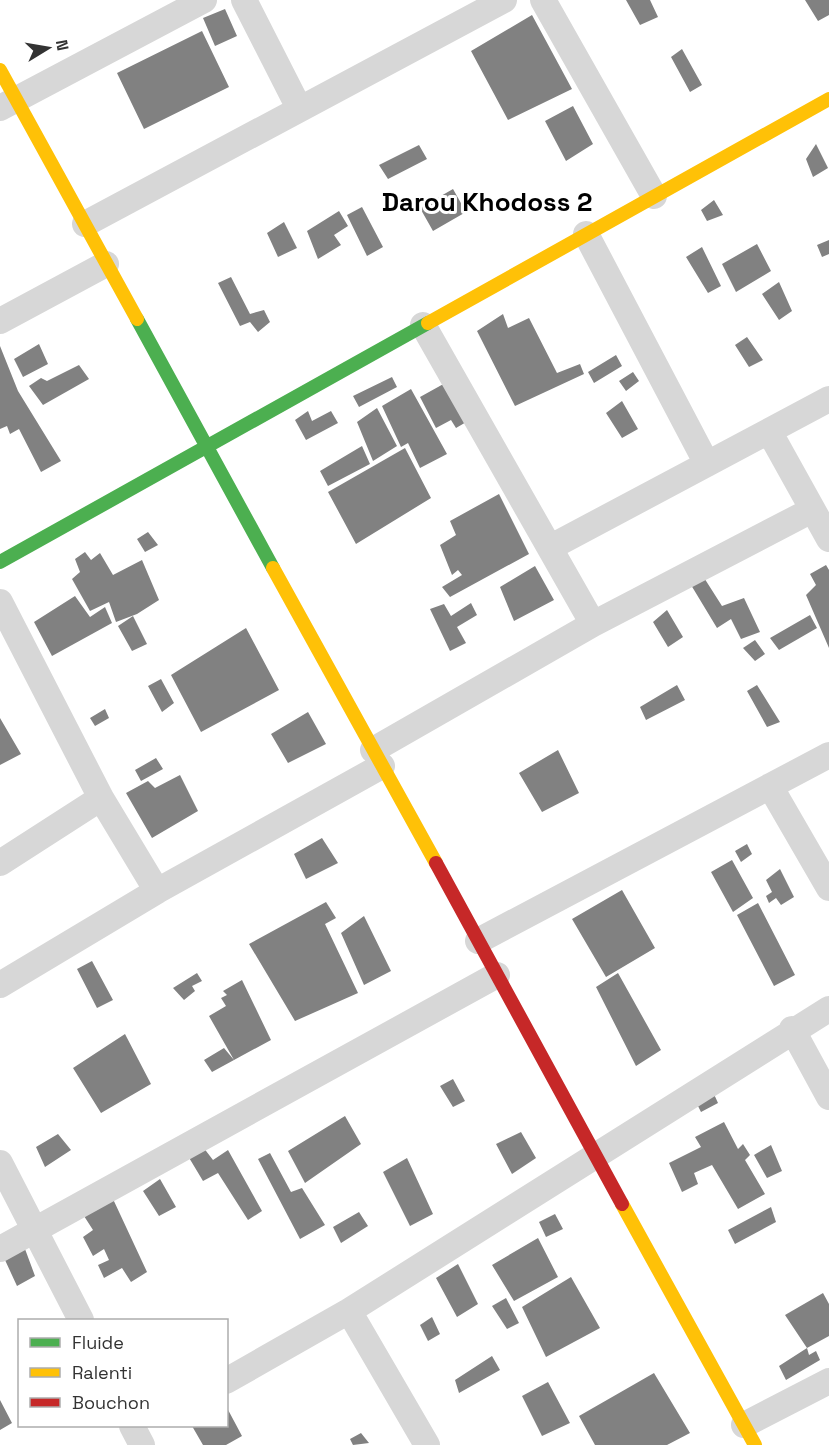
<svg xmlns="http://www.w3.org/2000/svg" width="829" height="1445" font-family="'Space Grotesk',sans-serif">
  <rect width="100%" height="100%" fill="#fff"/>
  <path fill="#818181" d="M626,0H650L658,17L640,25Z
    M805,0H829V15L818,21Z
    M225,9L237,36L215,46L203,18Z
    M532,15L572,89L508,120L471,51Z
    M202,31L229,87L144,129L117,73Z
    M682,49L702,85L690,92L671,57Z
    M573,106L593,144L566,161L545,121Z
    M816,144L828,168L813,177L806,159Z
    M419,145L427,159L388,179L379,165Z
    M453,189L466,212L433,231L420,208Z
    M714,200L723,215L707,221L701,210Z
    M362,207L383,247L367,256L347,215Z
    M339,211L348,226L334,235L341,245L318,259L307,231Z
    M284,222L297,248L278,257L267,233Z
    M829,240V254L822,257L817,245Z
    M757,244L771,271L736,292L722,264Z
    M702,247L721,286L708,293L686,257Z
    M231,277L250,314L264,310L270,322L258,332L250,322L240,326L218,283Z
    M779,282L792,311L779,320L762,294Z
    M503,314L508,328L529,318L557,373L580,364L584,374L515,406L477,331Z
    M747,337L763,360L749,367L735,345Z
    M39,344L48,364L23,377L14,359Z
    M0,346L18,391L61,461L41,472L19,429L10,434L7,426L0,429Z
    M616,355L622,366L594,383L588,372Z
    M79,365L89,379L43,405L29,386L41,378L47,381Z
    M633,372L639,381L626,391L619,381Z
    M392,377L397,387L359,407L353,396Z
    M447,382L468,421L456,428L451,420L436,428L420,397Z
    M411,389L447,454L420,468L408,443L401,447L382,406Z
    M622,401L638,429L622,438L606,413Z
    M377,408L397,446L373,461L357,422Z
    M308,411L312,421L331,411L338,423L306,440L295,420Z
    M362,446L370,464L328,486L320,471Z
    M405,448L431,498L356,544L328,492Z
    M499,494L529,554L450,597L442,587L462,575L458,570L452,575L440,545L456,535L450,521Z
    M148,532L158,545L145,552L137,539Z
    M85,552L91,560L100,553L113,575L142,560L159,600L137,614L116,622L109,602L90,611L72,579L80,572L75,559Z
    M826,565L829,570V648L806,595L816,585L810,574Z
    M535,566L554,600L514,621L500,587Z
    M701,573L722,606L744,598L760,632L741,639L731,619L717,628L688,580Z
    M75,596L90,617L105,607L112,623L52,656L34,622Z
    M471,603L477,615L457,627L466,643L450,651L430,609L444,604L451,616Z
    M667,610L683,637L668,647L653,622Z
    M810,615L817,628L779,650L770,638Z
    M133,616L147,644L132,651L118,626Z
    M246,628L279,690L201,732L171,675Z
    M755,640L765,654L755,661L743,648Z
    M161,679L174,703L162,712L148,686Z
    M677,685L685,700L646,720L640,707Z
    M757,685L780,722L767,727L747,691Z
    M105,709L109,718L95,726L90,718Z
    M308,712L326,744L288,763L271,734Z
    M0,718L21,754L0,765Z
    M558,750L579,793L542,812L519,773Z
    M156,758L163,769L141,781L135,770Z
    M180,775L198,811L152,838L126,793L148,781L155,788Z
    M322,838L338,863L306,879L294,854Z
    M747,844L752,854L741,862L735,851Z
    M732,860L753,898L733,912L711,872Z
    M780,869L794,897L781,905L776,898L769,903L766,896L772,892L766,880Z
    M622,890L655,948L606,977L572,919Z
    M326,902L336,918L325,924L358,993L295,1021L249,944Z
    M758,903L795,975L774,986L737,915Z
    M364,916L391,971L364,985L341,933Z
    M92,961L113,1000L97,1008L77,969Z
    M197,973L202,981L192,986L195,991L184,1000L173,988Z
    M618,973L661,1050L636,1066L596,987Z
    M242,980L271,1040L234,1060L209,1016L226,1006L221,998L227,995L223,991Z
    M125,1034L151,1084L101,1113L73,1068Z
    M224,1048L234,1060L212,1072L204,1060Z
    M453,1079L465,1101L453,1107L440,1086Z
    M713,1092L718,1103L701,1112L696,1102Z
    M345,1116L361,1144L305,1183L288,1151Z
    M724,1122L738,1149L743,1144L750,1155L745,1160L765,1194L738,1209L712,1165L694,1173L698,1184L682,1192L669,1163L701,1147L695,1137Z
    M521,1132L536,1158L512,1174L496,1144Z
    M58,1134L71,1150L45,1167L36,1147Z
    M771,1145L782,1171L767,1178L754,1155Z
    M203,1147L213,1160L228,1150L262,1211L248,1220L218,1173L203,1181L188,1156Z
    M270,1153L291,1192L302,1188L325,1225L300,1239L258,1159Z
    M407,1158L433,1214L410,1226L383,1172Z
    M160,1179L176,1207L159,1216L143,1191Z
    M113,1199L147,1272L131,1282L122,1268L104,1278L98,1265L109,1260L104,1249L93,1256L83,1237L93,1230L84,1216Z
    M771,1207L776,1222L735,1244L728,1230Z
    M359,1212L368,1226L341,1243L333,1227Z
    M555,1214L563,1229L546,1237L539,1222Z
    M538,1238L558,1277L514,1301L492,1265Z
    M25,1249L35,1276L17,1286L5,1260Z
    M458,1264L478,1304L457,1317L436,1278Z
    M571,1277L600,1328L546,1357L522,1307Z
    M823,1293L829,1304V1336L807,1348L785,1315Z
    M506,1298L519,1323L507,1329L492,1306Z
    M432,1317L440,1334L428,1341L420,1325Z
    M807,1348L809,1355L816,1351L820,1360L786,1380L779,1366Z
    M492,1356L500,1370L459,1393L455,1380Z
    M654,1373L690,1433L667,1445H595L579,1416Z
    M548,1382L570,1423L542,1436L522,1396Z
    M0,1400L12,1423L0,1430Z
    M226,1406L242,1436L226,1445H203L192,1426H226Z
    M361,1433L369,1443L353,1445L350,1439Z"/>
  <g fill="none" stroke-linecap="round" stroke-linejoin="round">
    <path stroke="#d7d7d7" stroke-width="26" d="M244,0L299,108
      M543,0L654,196
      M0,108L204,0
      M85,224L504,0
      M586,234L707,464
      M0,321L106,264
      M423,325L593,624
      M769,431L829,539
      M551,547L829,399
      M0,602L101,798L157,891
      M373,750L593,624L812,510
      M770,786L829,888
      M0,863L101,798
      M478,941L829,755
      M0,985L157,891L382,766
      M792,1029L829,1097
      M0,1163L81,1320
      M0,1249L497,975
      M349,1311L427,1445
      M226,1381L349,1311L829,1009
      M744,1425L829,1381
      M132,1426L142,1445"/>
    <path stroke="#4caf50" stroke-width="14" d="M137,319L273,568
      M0,562L428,323"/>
    <path stroke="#ffc107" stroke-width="14" d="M0,70L137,319
      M428,323L829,99
      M273,568L436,863
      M622,1204L755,1445"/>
    <path stroke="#c62828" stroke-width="14" d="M436,863L622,1204"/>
  </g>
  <g text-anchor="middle" stroke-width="6" stroke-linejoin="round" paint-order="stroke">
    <g font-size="26" font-weight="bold" fill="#000" stroke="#fff">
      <text x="487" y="211">Darou Khodoss 2</text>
    </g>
  </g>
  <rect x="18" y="1319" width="210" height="108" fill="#ffffff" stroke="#adadad" stroke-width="1.5"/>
  <rect x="30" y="1338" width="30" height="9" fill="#4caf50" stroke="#adadad" stroke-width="1.5"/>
  <text x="72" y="1349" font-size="18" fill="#333333">Fluide</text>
  <rect x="30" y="1368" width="30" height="9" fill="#ffc107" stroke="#adadad" stroke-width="1.5"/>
  <text x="72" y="1379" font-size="18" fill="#333333">Ralenti</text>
  <rect x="30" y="1398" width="30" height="9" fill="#c62828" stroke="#adadad" stroke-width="1.5"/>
  <text x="72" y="1409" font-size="18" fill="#333333">Bouchon</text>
  <g transform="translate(48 48) rotate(79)" stroke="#ffffff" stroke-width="4.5" paint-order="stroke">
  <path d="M0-4.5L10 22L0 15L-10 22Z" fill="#333333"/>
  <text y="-9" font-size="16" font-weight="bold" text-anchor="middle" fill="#333333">N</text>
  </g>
</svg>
